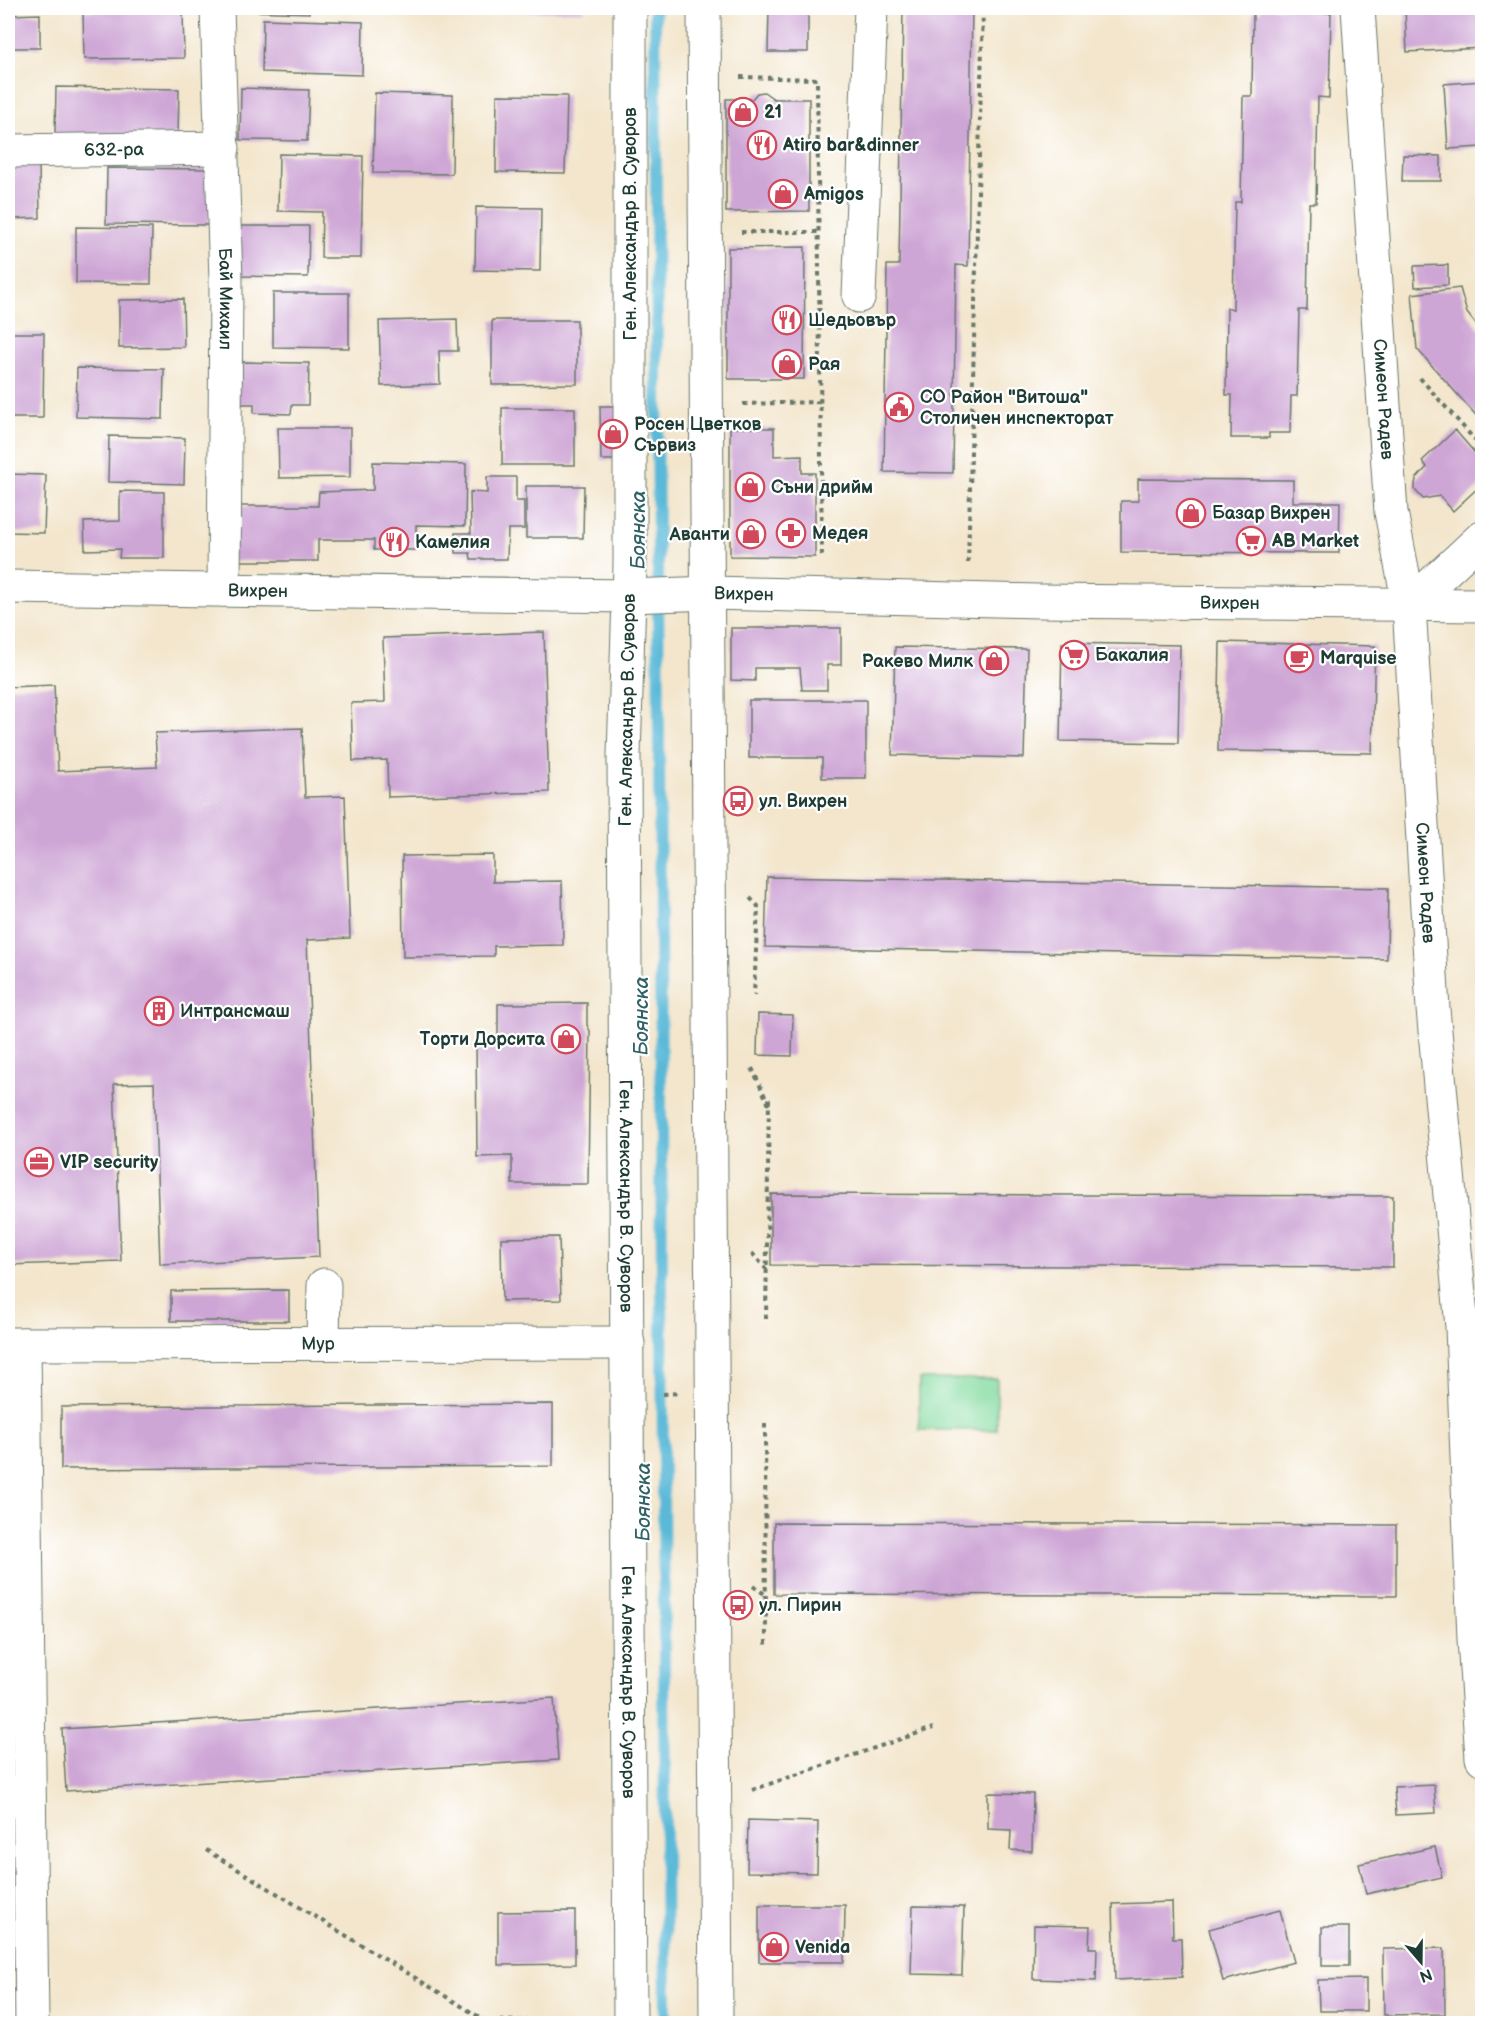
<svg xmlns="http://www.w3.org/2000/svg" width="1490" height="2031" font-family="'Balsamiq Sans',sans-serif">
  <rect width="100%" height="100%" fill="#fff"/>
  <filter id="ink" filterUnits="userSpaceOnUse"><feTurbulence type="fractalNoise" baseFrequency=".0167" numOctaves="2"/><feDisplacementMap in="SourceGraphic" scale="12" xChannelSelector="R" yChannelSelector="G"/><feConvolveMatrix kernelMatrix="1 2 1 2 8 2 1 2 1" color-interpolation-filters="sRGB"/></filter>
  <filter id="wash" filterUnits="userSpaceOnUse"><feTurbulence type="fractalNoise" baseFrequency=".008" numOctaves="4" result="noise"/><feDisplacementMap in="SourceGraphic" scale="24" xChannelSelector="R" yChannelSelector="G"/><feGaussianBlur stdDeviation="1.35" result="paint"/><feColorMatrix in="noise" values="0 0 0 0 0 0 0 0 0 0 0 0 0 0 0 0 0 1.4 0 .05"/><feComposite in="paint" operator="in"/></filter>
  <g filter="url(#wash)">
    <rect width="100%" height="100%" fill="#f3e6cd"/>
    <path fill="#82da9e" stroke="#508c69" stroke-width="1.5" d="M919,1379H997V1430H919Z"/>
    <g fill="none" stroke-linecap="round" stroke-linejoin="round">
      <path stroke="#5ab9d8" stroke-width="12" d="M655,8L666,2024"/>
    </g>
    <g id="blocks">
      <path fill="#cea6d5" d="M247,8H309V13L247,11Z
        M498,8H583V11L498,12Z
        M769,8H808V52H768Z
        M903,8H972L968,266L956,265L953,473L884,472L887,265H899Z
        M1261,8H1320V13H1331L1329,98L1318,97L1316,203H1309L1307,310H1299L1297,396H1291L1290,433H1269V438H1231L1232,395H1226L1227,308L1233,309L1235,202H1241L1243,96H1252L1253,12H1261Z
        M1405,8H1482V48L1407,52Z
        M183,10L184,58L84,59L83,11Z
        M40,14V48H8V15Z
        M263,19L363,22L362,75L262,72Z
        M1482,81V147L1448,149L1444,84Z
        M56,87L179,89L178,136L55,134Z
        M241,88L309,90L307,141L240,140Z
        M764,92L774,99H809V211L726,212V99H752L757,93Z
        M375,93L453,95L452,174L373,173Z
        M497,95L567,96L565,173L496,172Z
        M279,154L363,156L361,258H321L322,212L278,211Z
        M1403,155L1441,156V181H1402Z
        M8,164H39L40,218L8,219Z
        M107,168L210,169L209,225L106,224Z
        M476,207L541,208L540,271L475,270Z
        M238,226H309L308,277L237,276Z
        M76,227L152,228L151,284L76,283Z
        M805,247L804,379H728V248Z
        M1448,265V285L1415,287L1414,266Z
        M1460,288L1467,313L1482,332V422L1417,349L1412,294Z
        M273,293H349V348L273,347Z
        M183,299L184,347L119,348V300Z
        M457,319L458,351H439L440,384L381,386L379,321Z
        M492,320H577V384L492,385Z
        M8,333H44L43,418H8Z
        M237,362L309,363L308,405H292L291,414L254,413V404H236Z
        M77,368L164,369L163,419L76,417Z
        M600,406H618V460H601Z
        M502,408H575V465H502Z
        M278,428H350V477L279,478Z
        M730,428H774V456L802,455V473H815V557L730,556Z
        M1455,430L1482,461V484L1453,511L1440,496L1423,499L1415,490V484L1416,479L1427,467L1422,461Z
        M109,436L185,438L184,484L108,482Z
        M373,462L466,464L465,526L416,525V550H374V540H318V561H226V506H318L319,492L373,490Z
        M8,474L46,475L44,533L8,532Z
        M487,477H516V501H524V529H508L507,559H471L470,553H456L455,533H471L470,492L487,493Z
        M1138,479L1293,480V502H1340L1339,553L1121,552V501H1138Z
        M526,486H584L583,538H526Z
        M120,491L164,492V558H119L120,549L85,550L84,522L120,521Z
        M731,628H841V665H827V690H802L800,668H755V681L731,680Z
        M544,632L549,792L388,797L387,760L353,761L351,703L385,702L383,638Z
        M1220,642L1375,646L1372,753L1218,751Z
        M1062,643L1180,645L1178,743L1060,741Z
        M895,647L1027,649L1024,758L892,755Z
        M54,685L58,771L157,767L155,733L302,728L305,797L345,796L350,938L307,940L319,1257L160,1264L154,1083L114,1084L121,1261L8,1265V687Z
        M749,700H866V778H822V758H749Z
        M493,855V882L562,881L563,945L494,946V956L403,957L402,856Z
        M767,877L1388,888L1387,959L765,947Z
        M587,1003V1025L590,1031L588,1184H512V1156L477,1157L476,1040L498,1039V1004Z
        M758,1014L793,1015L792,1056L757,1055Z
        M771,1194L1393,1196V1267L771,1265Z
        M559,1237L561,1300L502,1301L501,1238Z
        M289,1290V1321H171V1291Z
        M553,1404V1466L61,1469V1407Z
        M774,1523L1396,1525V1596L774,1594Z
        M554,1698L558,1760L66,1791L62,1729Z
        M1434,1785L1436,1813L1396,1815L1394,1787Z
        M988,1793L1033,1794L1032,1851L1010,1850L1011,1830L988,1829Z
        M748,1820L818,1822L817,1873L747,1872Z
        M1435,1847L1442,1877L1366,1894L1359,1864Z
        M1172,1902L1173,1938H1181L1182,1977L1115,1980L1113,1904Z
        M759,1905H845L844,1962H759Z
        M913,1906L964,1907L962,1975L911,1974Z
        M1280,1910L1294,1962L1223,1981L1209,1929Z
        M575,1911V1964L498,1965V1912Z
        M1034,1925L1090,1926L1089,1948H1097L1096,1981L1033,1979Z
        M1322,1927H1349V1966H1322Z
        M1444,1948L1445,2014L1384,2015L1383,1949Z
        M1366,1979V2011H1319L1318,1980Z"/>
    </g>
  </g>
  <g filter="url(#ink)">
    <use href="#blocks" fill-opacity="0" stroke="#69786a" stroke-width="1.5"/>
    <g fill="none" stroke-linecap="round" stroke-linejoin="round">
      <g stroke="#69786a" stroke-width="35">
        <g id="minor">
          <path id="s1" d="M217,8L226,280L224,590"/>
          <path id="s2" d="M630,8V565L624,755L630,2024"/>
          <path d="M704,8C711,679 718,1351 716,2023L718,2024"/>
          <path id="s3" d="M1358,8L1391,512L1409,605L1433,1009L1462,1327L1474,1639L1482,1758"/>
          <path id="s4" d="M8,151L223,148"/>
          <path d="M859,296L871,8"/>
          <path id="s5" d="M8,587L629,596L711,593L1038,601L1482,605"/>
          <path d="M1409,605L1482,537"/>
          <path d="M323,1343L324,1285"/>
          <path id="s6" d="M8,1344L628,1343"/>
          <path d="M24,1344L32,2024"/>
        </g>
      </g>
      <path stroke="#69786a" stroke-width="4" stroke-dasharray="4.5 4.5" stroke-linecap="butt" d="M987,8H1018
        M740,77L817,79L822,559
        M741,232H819
        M1420,378L1482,448
        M743,404L820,402
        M968,563L983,8
        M750,898L758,906L754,995
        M752,1068L769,1105
        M752,1253L767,1270
        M766,1319L769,1098
        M663,1394L679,1393
        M765,1424L766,1645
        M753,1586L766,1595
        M752,1790L933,1728
        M206,1850L486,2021L595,2020"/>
      <use href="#minor" stroke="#fff" stroke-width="33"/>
    </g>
  </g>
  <defs>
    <g id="shop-ring" transform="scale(1.5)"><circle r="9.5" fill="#fff" stroke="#d1495b" stroke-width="1.5"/><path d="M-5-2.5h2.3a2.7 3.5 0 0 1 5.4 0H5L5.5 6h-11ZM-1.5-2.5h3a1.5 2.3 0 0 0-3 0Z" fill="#d1495b"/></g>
    <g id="restaurant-ring" transform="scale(1.5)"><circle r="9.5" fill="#fff" stroke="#d1495b" stroke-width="1.5"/><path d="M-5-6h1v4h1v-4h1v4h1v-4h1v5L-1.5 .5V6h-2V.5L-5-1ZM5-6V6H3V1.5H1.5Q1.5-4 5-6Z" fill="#d1495b"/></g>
    <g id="civic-ring" transform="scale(1.5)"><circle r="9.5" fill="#fff" stroke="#d1495b" stroke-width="1.5"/><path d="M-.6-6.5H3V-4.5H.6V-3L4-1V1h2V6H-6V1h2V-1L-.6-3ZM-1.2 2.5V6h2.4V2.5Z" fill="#d1495b"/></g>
    <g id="pharmacy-ring" transform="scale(1.5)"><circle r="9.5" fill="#fff" stroke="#d1495b" stroke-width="1.5"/><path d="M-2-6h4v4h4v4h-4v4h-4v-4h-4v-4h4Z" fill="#d1495b"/></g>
    <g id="supermarket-ring" transform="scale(1.5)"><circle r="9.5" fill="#fff" stroke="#d1495b" stroke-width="1.5"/><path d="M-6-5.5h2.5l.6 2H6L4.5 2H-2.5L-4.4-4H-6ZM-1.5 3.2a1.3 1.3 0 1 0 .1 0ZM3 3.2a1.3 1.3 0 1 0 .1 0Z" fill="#d1495b"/></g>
    <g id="cafe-ring" transform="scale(1.5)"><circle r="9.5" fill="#fff" stroke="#d1495b" stroke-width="1.5"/><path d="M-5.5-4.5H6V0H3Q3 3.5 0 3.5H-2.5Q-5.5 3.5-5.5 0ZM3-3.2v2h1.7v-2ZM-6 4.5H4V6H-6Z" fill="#d1495b"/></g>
    <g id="bus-ring" transform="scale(1.5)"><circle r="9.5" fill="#fff" stroke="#d1495b" stroke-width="1.5"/><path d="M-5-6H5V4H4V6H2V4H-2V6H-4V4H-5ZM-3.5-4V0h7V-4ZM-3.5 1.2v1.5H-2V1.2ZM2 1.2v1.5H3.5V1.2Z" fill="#d1495b"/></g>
    <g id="building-ring" transform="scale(1.5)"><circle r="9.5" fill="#fff" stroke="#d1495b" stroke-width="1.5"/><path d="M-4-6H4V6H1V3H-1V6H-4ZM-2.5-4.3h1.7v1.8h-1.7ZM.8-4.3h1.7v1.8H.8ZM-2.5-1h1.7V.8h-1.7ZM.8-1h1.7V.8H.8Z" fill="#d1495b"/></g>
    <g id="office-ring" transform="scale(1.5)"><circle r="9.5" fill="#fff" stroke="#d1495b" stroke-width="1.5"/><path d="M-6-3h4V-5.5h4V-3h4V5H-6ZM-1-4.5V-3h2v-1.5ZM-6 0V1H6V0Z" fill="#d1495b"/></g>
  </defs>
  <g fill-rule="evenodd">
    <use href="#shop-ring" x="743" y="112"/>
    <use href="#restaurant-ring" x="762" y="145"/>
    <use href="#shop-ring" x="783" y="194"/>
    <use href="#restaurant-ring" x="787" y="320"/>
    <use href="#shop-ring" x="787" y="364"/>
    <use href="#civic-ring" x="899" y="407"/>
    <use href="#shop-ring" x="613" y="434"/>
    <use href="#shop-ring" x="750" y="487"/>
    <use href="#shop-ring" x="1191" y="513"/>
    <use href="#pharmacy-ring" x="791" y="533"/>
    <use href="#shop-ring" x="751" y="534"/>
    <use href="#supermarket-ring" x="1251" y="541"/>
    <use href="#restaurant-ring" x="394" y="542"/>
    <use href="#supermarket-ring" x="1074" y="655"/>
    <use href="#cafe-ring" x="1299" y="658"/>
    <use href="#shop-ring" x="994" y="661"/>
    <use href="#bus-ring" x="738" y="801"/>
    <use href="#building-ring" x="159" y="1011"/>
    <use href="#shop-ring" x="566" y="1039"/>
    <use href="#office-ring" x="39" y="1162"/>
    <use href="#bus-ring" x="738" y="1605"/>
    <use href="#shop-ring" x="774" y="1947"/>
  </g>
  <g text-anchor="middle" stroke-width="4.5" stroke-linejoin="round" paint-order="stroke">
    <g font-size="18" font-weight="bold" fill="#1f3d34" stroke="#fff" text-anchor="start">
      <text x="764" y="118">21</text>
      <text x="783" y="151">Atiro bar&amp;dinner</text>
      <text x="804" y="200">Amigos</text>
      <text x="808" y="326">Шедьовър</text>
      <text x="808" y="370">Рая</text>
      <text x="920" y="403">СО Район "Витоша"<tspan x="920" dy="21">Столичен инспекторат</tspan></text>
      <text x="634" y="430">Росен Цветков<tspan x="634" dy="21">Сървиз</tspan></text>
      <text x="771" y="493">Съни дрийм</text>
      <text x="1212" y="519">Базар Вихрен</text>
      <text x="812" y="539">Медея</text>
      <text x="730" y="540" text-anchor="end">Аванти</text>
      <text x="1272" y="547">AB Market</text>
      <text x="415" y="548">Камелия</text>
      <text x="1095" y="661">Бакалия</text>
      <text x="1320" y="664">Marquise</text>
      <text x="973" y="667" text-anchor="end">Ракево Милк</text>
      <text x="759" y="807">ул. Вихрен</text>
      <text x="180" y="1017">Интрансмаш</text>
      <text x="545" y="1045" text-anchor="end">Торти Дорсита</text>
      <text x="60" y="1168">VIP security</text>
      <text x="759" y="1611">ул. Пирин</text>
      <text x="795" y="1953">Venida</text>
    </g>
    <g font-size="18" fill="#1f3d34" stroke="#fff">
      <text dy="6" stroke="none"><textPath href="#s4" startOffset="106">632-ра</textPath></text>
      <text transform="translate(630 224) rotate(-90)" y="6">Ген. Александър В. Суворов</text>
      <text dy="6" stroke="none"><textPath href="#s1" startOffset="291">Бай Михаил</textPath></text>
      <text dy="6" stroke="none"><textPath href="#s3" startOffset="392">Симеон Радев</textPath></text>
      <text dy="6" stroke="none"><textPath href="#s5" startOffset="250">Вихрен</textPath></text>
      <text dy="6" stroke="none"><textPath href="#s5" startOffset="736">Вихрен</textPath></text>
      <text dy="6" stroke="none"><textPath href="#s5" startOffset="1222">Вихрен</textPath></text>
      <text transform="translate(627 710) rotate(-89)" y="6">Ген. Александър В. Суворов</text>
      <text dy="6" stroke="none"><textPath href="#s3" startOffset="878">Симеон Радев</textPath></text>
      <text dy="6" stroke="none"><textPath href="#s2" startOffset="1188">Ген. Александър В. Суворов</textPath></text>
      <text dy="6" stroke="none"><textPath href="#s6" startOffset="310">Мур</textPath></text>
      <text dy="6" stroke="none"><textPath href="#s2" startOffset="1674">Ген. Александър В. Суворов</textPath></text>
    </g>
    <g font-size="20" font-style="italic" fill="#316265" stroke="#fff">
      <text transform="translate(638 530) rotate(-90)" y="7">Боянска</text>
      <text transform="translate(641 1016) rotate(-90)" y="7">Боянска</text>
      <text transform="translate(643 1502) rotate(-90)" y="7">Боянска</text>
    </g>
  </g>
  <rect width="1490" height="2031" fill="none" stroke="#fff" stroke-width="30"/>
  <g transform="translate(1421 1962) rotate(160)" stroke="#ffffff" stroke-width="4.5" paint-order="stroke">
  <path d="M0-4.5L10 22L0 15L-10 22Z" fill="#1f3d34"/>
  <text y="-9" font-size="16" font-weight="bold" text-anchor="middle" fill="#1f3d34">N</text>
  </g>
</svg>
